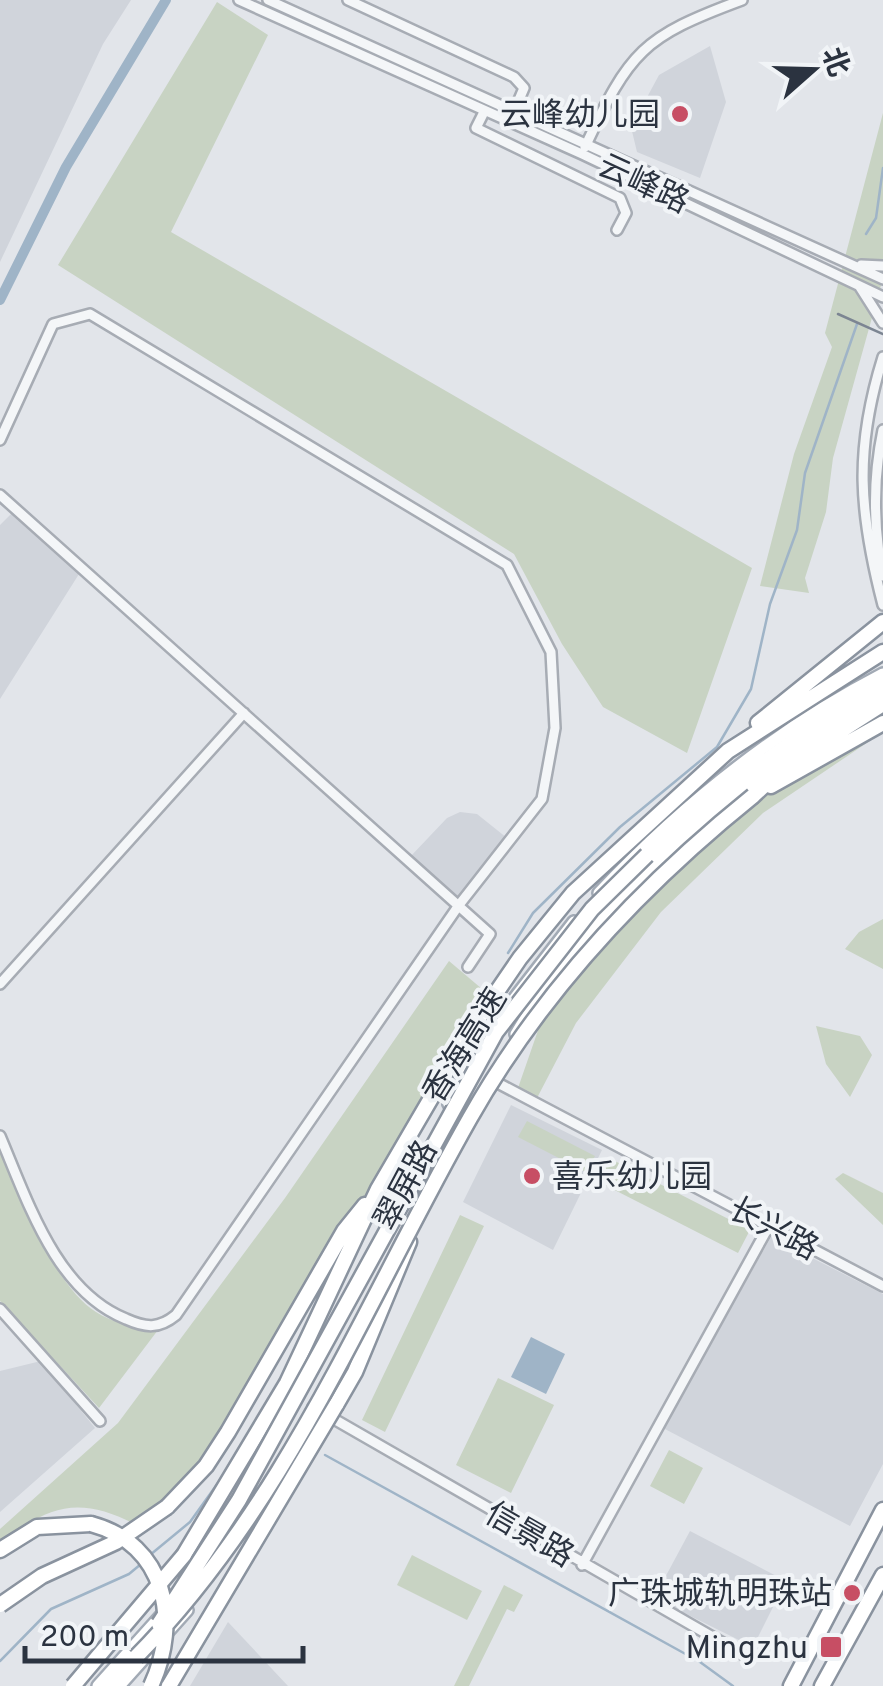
<svg xmlns="http://www.w3.org/2000/svg" width="883" height="1686" font-family="Overpass,'Noto Sans SC',sans-serif">
  <rect width="100%" height="100%" fill="#e2e5ea"/>
  <path fill="#d0d4db" d="M0,0H131L103,44L0,262Z
    M710,46L726,102L700,178L637,152L631,127L659,75Z
    M12,513L79,574L0,699V525Z
    M460,812L477,814L507,838L459,902L410,857L447,818Z
    M511,1105L602,1150L553,1250L463,1202Z
    M771,1237L883,1294V1464L850,1526L663,1428Z
    M41,1361L95,1428L0,1512V1371Z
    M690,1531L786,1581L753,1647L654,1598Z
    M228,1622L288,1686H190Z"/>
  <path fill="#c8d3c3" d="M217,2L268,35L171,232L752,568L687,753L603,707L562,644L514,554L58,265Z
    M883,113V278L833,458L826,512L805,578L809,593L760,586L794,454L832,347L825,333Z
    M883,710V732L763,813L661,912L576,1023L537,1098L518,1088L551,993L762,785Z
    M883,919V969L845,949L859,932Z
    M449,961L488,994L277,1349L174,1499L135,1524C78,1495 46,1505 0,1546V1529L118,1423L285,1198Z
    M816,1026L860,1036L872,1055L850,1097L826,1064Z
    M527,1121L595,1156L586,1172L518,1137Z
    M0,1149C19,1195 54,1286 96,1312C111,1322 133,1326 149,1332L161,1326L99,1408L0,1301Z
    M607,1157L750,1230L738,1253L595,1180Z
    M843,1173L883,1193V1225L835,1179Z
    M460,1215L484,1226L385,1432L362,1420Z
    M498,1378L554,1405L511,1493L456,1465Z
    M669,1450L703,1468L684,1504L650,1486Z
    M412,1555L482,1591L467,1620L397,1585Z
    M504,1585L523,1595L514,1612L507,1609L469,1686H454Z"/>
  <path fill="#9fb4c7" d="M531,1337L565,1354L546,1394L511,1377Z"/>
  <g fill="none" stroke-linecap="round" stroke-linejoin="round">
    <path stroke="#9fb4c7" stroke-width="2.5" d="M866,234L876,218L883,168
      M508,953L533,913L620,827L717,747L751,689L770,604L797,530L805,473L857,324
      M325,1455L700,1662L733,1686
      M150,1555L190,1522L228,1469
      M0,1661L51,1609L129,1574L141,1564"/>
    <path stroke="#9fb4c7" stroke-width="10" d="M0,300L66,167L166,0"/>
    <g stroke="#a7acb4" stroke-width="14">
      <path id="minor" d="M239,0L582,154L883,297
        M268,0L883,279
        M348,0L514,77L524,88L513,114
        M484,112L476,128L620,198L626,213L617,230
        M585,147C630,51 642,37 742,0
        M861,265L883,266
        M860,287L883,323
        M883,357C854,450 859,512 883,605
        M883,430C873,478 873,527 883,576
        M0,440L53,324L90,314L507,565L551,652L555,728L542,799L459,905L176,1315C159,1329 146,1328 126,1319C56,1291 28,1202 0,1136
        M0,495L490,934L468,967
        M0,984L244,713
        M492,1080L883,1286
        M0,1309L100,1421
        M313,1407L749,1658
        M582,1565L770,1224"/>
    </g>
    <g stroke="#a2aab5" stroke-width="16">
      <path id="major" d="M599,893C681,806 777,729 883,674
        M515,998L574,922
        M516,1034C606,885 736,785 883,695
        M449,1104L471,1064
        M98,1686L161,1616
        M119,1686L187,1610"/>
    </g>
    <g stroke="#8a939f" stroke-width="19">
      <path id="highway" d="M758,723L883,622
        M771,786L883,723
        M753,796L783,768L883,704
        M647,855C720,790 800,734 883,683
        M336,1405L355,1372L409,1242
        M167,1507L206,1466L228,1432L344,1231L365,1205
        M0,1550L37,1527L91,1524
        M184,1555L287,1383L378,1189L472,1028L520,958L573,893L728,751L883,652
        M107,1686L136,1657
        M791,1686L883,1510
        M822,1686L883,1575"/>
    </g>
    <use href="#minor" stroke="#f4f6f8" stroke-width="9"/>
    <use href="#major" stroke="#fff" stroke-width="11"/>
    <use href="#highway" stroke="#fff" stroke-width="14"/>
    <path stroke="#7c8592" stroke-width="2.5" d="M838,314L883,334"/>
    <g stroke="#8a939f" stroke-width="19" stroke-linecap="butt">
      <path id="highway-bridge" d="M91,1524C166,1544 181,1621 151,1686
        M0,1605L42,1576L116,1542L167,1507
        M159,1624L239,1500L496,1032L592,909L647,855
        M136,1657C287,1504 365,1303 470,1118C542,991 640,887 753,796
        M73,1686L184,1555
        M169,1686L336,1405"/>
    </g>
    <use href="#highway-bridge" stroke="#fff" stroke-width="14"/>
  </g>
  <g fill="#c74e64" stroke="#f1f4f7" stroke-width="4">
    <circle cx="680" cy="114" r="10"/>
    <circle cx="532" cy="1176" r="10"/>
    <circle cx="852" cy="1593" r="10"/>
    <rect x="819" y="1635" width="24" height="24" rx="5"/>
  </g>
  <g text-anchor="middle" stroke-width="8" stroke-linejoin="round" paint-order="stroke">
    <g font-size="32" fill="#2b3340" stroke="#f1f4f7" text-anchor="end">
      <text x="660" y="125">云峰幼儿园</text>
      <text x="552" y="1187" text-anchor="start">喜乐幼儿园</text>
      <text x="832" y="1604">广珠城轨明珠站</text>
      <text x="808" y="1658">Mingzhu</text>
    </g>
    <g font-size="32" fill="#2b3340" stroke="#f1f4f7">
      <text transform="translate(644 183) rotate(25)" y="11">云峰路</text>
      <text transform="translate(464 1045) rotate(-58)" y="11">香海高速</text>
      <text transform="translate(405 1185) rotate(-62)" y="11">翠屏路</text>
      <text transform="translate(774 1228) rotate(28)" y="11">长兴路</text>
      <text transform="translate(530 1534) rotate(30)" y="11">信景路</text>
    </g>
  </g>
  <g transform="translate(813 70) rotate(70)" stroke="#f1f4f7" stroke-width="8" paint-order="stroke">
  <path d="M0-8L18 38L0 25L-18 38Z" fill="#2b3340"/>
  <text y="-15" font-size="28" font-weight="bold" text-anchor="middle" fill="#2b3340">北</text>
  </g>
  <path d="M25 1646v15h278v-15" fill="none" stroke="#2b3340" stroke-width="5"/>
  <text x="40" y="1646" font-size="30" fill="#2b3340" stroke="#f1f4f7" stroke-width="8" paint-order="stroke">200 m</text>
</svg>
